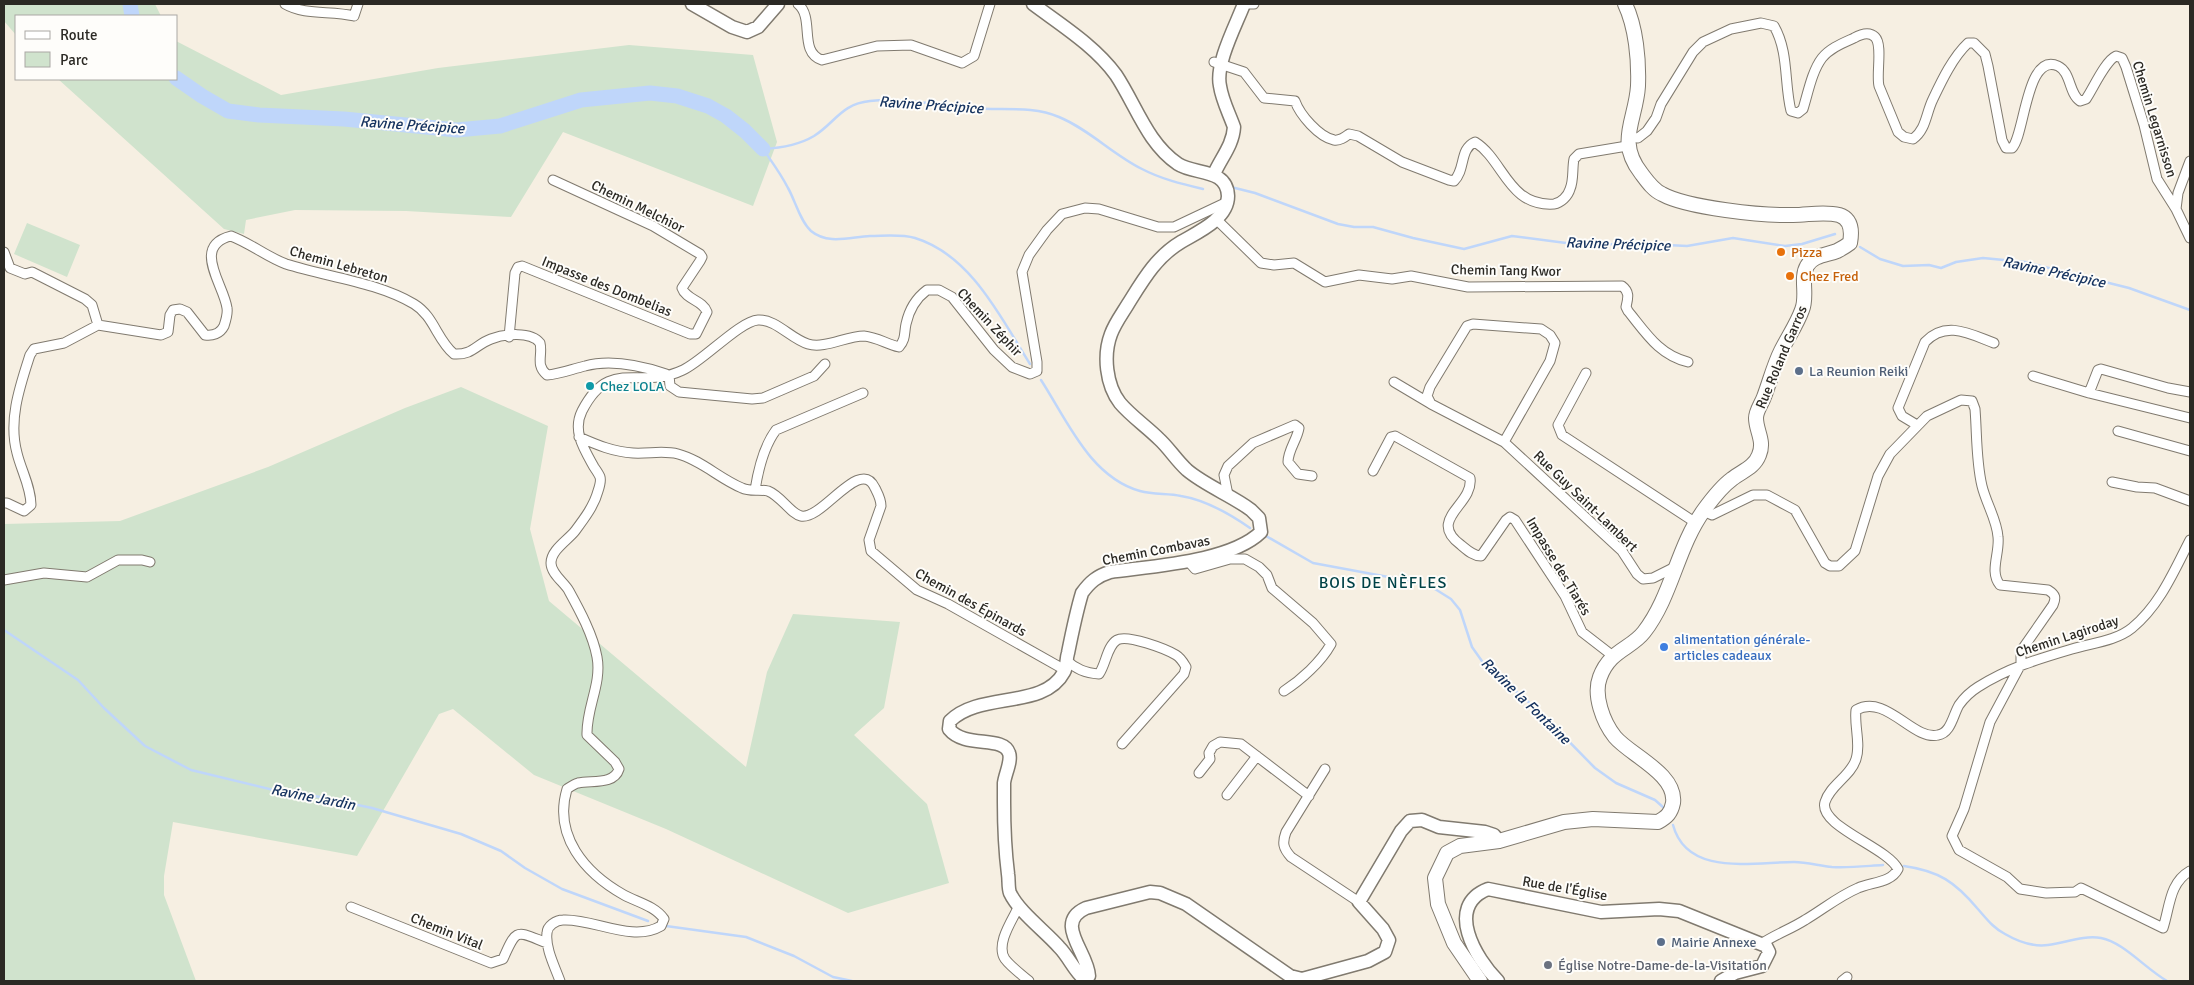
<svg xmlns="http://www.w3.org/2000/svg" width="2194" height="985" font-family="Signika,sans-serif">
  <rect width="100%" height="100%" fill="#f6efe2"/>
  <path fill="#d0e3cd" d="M4,4H155L161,16H16V35L4,21Z
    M176,41L281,95L438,68L629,45L753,55L777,142L753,206L563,132L511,217L406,211L295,210L246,220L244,234L224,229L58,79H176Z
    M27,223L80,245L67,277L14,254Z
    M461,387L548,426L530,529L549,601L746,767L767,672L793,614L900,622L884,708L854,735L927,804L949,883L848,913L666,829L534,775L453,709L439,714L357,856L173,822L164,876V895L196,981H4V524L120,521L268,467L405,408Z"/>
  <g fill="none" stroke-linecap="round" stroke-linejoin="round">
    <path stroke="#bfd6fa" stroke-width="2.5" d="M1231,187L1255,193L1338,224L1354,227H1373L1413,238L1464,249L1512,236L1589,246L1628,243L1687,246L1733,238L1785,246L1802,244L1835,234
      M1860,247L1880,259L1903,266L1929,265L1941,268L1956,262L1983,258L2025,262L2129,288L2190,310
      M1030,364C1001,318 971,255 915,238C901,234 884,236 870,236C850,237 828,245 811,231C800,221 795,200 788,188C781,174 772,162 763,149C780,148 799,145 814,136C836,122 841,104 870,101C904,97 939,106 972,108C1001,111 1031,105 1059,117C1090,130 1112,154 1142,169C1161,179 1182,184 1203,189
      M1041,380C1067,420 1090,477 1140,491C1154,495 1168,493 1181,496C1206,500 1230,514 1250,528
      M1266,536L1313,563L1410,581L1435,589L1451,599L1460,610L1472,647L1484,664L1539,711L1595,768L1616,783L1655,800L1664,808
      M4,630L78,680L104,708L145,746L191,770L294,795H310L372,808L461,834L501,851L525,868L562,889L648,921
      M1673,825C1687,877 1753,862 1794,862C1807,862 1820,866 1832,867C1849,868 1866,866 1883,865
      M1904,866C1939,871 1955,882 1977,908C1986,918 1993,928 2005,934C2017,941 2033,947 2048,945C2065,943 2083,935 2101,938C2123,942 2146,969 2167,981
      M666,926L746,937L794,956L833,977L852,981"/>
    <path stroke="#bfd6fa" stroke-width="15" d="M130,4L132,16
      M176,78L202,96L228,111L259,115L344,119L457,130L500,126L581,100L650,93L677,96L708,106L726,116L745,131L763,149"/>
    <g stroke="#807a6f" stroke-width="11">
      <path id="street" d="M285,4C306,16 331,10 354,16L358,4
        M798,4C815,18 798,52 822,60L877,46L911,45L962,63L974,56L990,4
        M1249,4H1254
        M1214,62L1244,72L1264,98L1295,101C1300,115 1319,137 1334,140C1340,141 1345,137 1349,134L1358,136L1402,162L1449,180L1454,181C1466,169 1459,149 1475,142C1504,160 1508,207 1554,204C1561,203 1568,196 1570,189C1574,180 1572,168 1574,159L1579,154L1627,146
        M1628,137L1638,138L1647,131L1656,118L1661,104L1693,52L1703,42L1731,29L1761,23L1774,26C1789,52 1784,83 1791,111L1798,113L1803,109C1808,93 1812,71 1822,58C1830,48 1843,43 1854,38C1861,34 1869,31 1875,37C1883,45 1876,74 1879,86L1898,132L1904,137L1913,139C1926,130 1926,113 1933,99C1942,80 1953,57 1968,43H1974L1985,54L1988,66L2002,140L2006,148H2012C2025,135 2026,52 2058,66C2071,72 2069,94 2080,101L2086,99C2093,89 2105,61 2116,56L2122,58L2126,67L2144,125L2157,179L2176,209L2190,238
        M2176,209L2178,193L2190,161
        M1216,219L1261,263L1274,265L1294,263L1325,282L1359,275L1392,279L1411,276L1468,287L1622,286C1630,292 1628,298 1626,307L1628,311C1646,333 1659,355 1688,362
        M4,252L10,268L25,274L32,272L85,299L92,305L98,325
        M509,337L515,273L518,267L522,266L690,334H696L707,312C703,300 686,300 682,288L700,261L702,257L700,254L653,226L553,180
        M1586,373L1558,425L1562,435L1696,523
        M669,375L670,386L679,392L752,399L763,398L814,376L825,364
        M2033,376L2089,393L2190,418
        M1394,382L1431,404
        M2089,393L2098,370L2101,369L2168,388L2190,392
        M1917,425L1902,416L1898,408L1925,342C1946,320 1970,334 1994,343
        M2118,431L2190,451
        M579,437C597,445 614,452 633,453C649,454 663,450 678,454C701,460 720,479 742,488C750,492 759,489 768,491C781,496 791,514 801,516C823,520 860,456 875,488C878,494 881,499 881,506L869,540L871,551L917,590L948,604L1065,670
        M1504,442L1550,361L1555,343L1550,335L1541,329L1473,324L1467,326L1430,387L1427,396L1431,404L1504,442L1622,551L1637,574L1643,579L1653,578L1675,567
        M1373,471L1391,437L1395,436L1470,478C1474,505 1426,519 1461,545C1467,550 1473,556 1481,556L1506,520L1510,517L1515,520L1565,596L1582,632L1613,656
        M2112,482L2137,487L2155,488L2190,501
        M755,490C758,471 764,446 776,430L863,393
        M1228,495L1224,475L1228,466L1253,443L1295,425L1299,428C1297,440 1288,450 1288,462L1298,474L1312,476
        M4,503H7L24,511L31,505C31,487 21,470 17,453C8,420 20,386 30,355L34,349L64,343L98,325L161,335L168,332L170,315L173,310L180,309L187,312L205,335C212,336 220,334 224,326C226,320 228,314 227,308C224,285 191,246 231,236C250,243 267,257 286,264C327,277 377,282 414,304C434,316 437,340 454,354C473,355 475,345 491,339C504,334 531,331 540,343C543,355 535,365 547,375C561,374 572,369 585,366C611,359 642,366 666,374
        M1703,511L1712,515L1753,495H1767L1795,510L1825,563L1830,566H1839L1855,551L1878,476L1890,454L1927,416L1961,400L1972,401L1975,409C1977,434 1976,461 1982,486C1986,503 1997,520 1998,537C2000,553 1989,572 2000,585L2048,590C2056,595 2056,598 2053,605L2021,651V664L1990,722L1964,809L1952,836L1959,850L2007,877L2020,889L2046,893L2075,892L2081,888L2163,928C2170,907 2169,883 2190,871
        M1188,561L1195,569L1230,559H1245L1259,567L1267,575L1272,588L1313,623L1331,644C1321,662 1301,680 1284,691
        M4,580L44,573L87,577L118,560H142L150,562
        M1066,660C1076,669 1085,673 1099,674C1106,664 1107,646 1117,640C1127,634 1166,649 1176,655C1181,658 1183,662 1186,667L1184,674L1122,744
        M1325,769L1286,832C1282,843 1283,848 1291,857L1359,902
        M1199,773L1210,759L1209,753L1213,746L1220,742L1241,744L1309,796
        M1227,795L1257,756
        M1019,906C1013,919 995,944 1005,959C1011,967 1021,974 1029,981
        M351,907L491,963L503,959C517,927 516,931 547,943
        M1761,944C1776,934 1791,929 1805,920C1822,910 1839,896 1858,888C1871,882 1891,883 1898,869C1887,847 1818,826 1825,802C1830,785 1851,776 1856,759C1861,744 1854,726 1856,710C1886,693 1913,741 1938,735C1951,733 1953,715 1959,705C1964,698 1970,692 1978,687C2008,668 2038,659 2072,649C2092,643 2116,641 2132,628C2160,605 2174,571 2190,540
        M560,981C555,967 545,948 547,933C547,926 556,920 563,920C593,918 632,943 661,926L664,919C655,906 637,902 624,895C585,873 553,836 567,789C570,787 574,784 578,783C592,780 614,785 619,769L615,762L587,735C586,708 602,684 597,657C593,635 580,611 569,591C565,583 551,574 551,563C551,550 568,540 575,531C584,519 594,506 598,491C599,488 601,480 600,477C599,474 596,470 594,467C584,449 572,431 582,411C610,356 639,391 683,370C703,361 740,321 758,320C776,319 791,339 808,344C825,349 846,336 864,336C876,337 887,344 899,347C906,339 904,333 906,324C909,310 915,299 927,290H939L952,297L994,350L1012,367L1030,374L1037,371V362L1022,272L1029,255L1047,230L1062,214L1085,208L1099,209L1158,227H1174L1227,202
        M1842,981L1847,977"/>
    </g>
    <g stroke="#807a6f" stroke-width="15">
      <path id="secondary" d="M692,4L732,27L747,32L758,27L778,4
        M1033,4C1061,25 1095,46 1116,75C1136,105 1147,143 1178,164C1195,175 1227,168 1228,196C1228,219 1198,232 1181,242C1156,257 1143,280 1128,304C1122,314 1115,323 1111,334C1103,355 1106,385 1120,403C1131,416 1147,427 1159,439C1169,448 1176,460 1187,470C1206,486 1231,495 1251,510L1259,518L1261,532C1230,562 1152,566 1110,572C1097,576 1090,582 1082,593C1076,613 1072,633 1068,653C1066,659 1067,667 1064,672C1044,710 980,691 950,721L949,729C965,749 1003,735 1009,753C1012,761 1005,774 1004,783C1004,789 1004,795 1004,802C1004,826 1005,850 1008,874C1009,880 1008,888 1010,893C1019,912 1045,931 1059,947C1069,957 1074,971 1085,980L1089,976C1088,952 1053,923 1086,908L1150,892L1160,893L1186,904L1290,976L1302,979L1368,961L1385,952L1389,940L1383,929L1359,902L1401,831L1410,821L1422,820L1439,827L1485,832L1494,835L1499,841
        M1214,174C1221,158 1233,145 1234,127C1229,113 1222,100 1220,86C1215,64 1236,25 1244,4
        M1498,981C1476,959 1444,906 1488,889L1601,912L1659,909L1679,911L1766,946L1769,952L1762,966L1735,973L1721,981"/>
    </g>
    <g stroke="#807a6f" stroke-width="16">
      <path id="primary" d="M1480,981L1454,943L1438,904L1435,878L1447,853L1460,846L1499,841L1564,822L1593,819L1658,822C1667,817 1671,813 1673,803C1677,774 1630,755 1615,737C1603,722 1593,695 1600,677C1610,650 1631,649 1644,632C1672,596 1677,547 1704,510C1712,499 1721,487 1732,479C1742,471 1754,468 1759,455C1765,441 1756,431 1756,418C1756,411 1762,403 1764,397C1770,381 1774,365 1781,351C1788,337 1797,324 1802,310C1808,296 1800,278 1807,266C1813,255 1827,255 1837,251C1841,249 1846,246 1850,243C1852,232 1852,219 1839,215C1824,211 1808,215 1793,215C1764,216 1687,208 1662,194C1653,190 1647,181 1641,173C1616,141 1636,120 1638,86C1639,60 1636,27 1625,4"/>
    </g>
    <use href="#street" stroke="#fff" stroke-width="9"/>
    <use href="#secondary" stroke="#fff" stroke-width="12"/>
    <use href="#primary" stroke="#fff" stroke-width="14"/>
  </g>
  <g fill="#e8710a" stroke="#fefdfa" stroke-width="2">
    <circle cx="1781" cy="252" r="5"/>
    <circle cx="1790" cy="276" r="5"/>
  </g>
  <g fill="#5c6f8a" stroke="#fefdfa" stroke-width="2">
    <circle cx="1799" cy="371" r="5"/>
    <circle cx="1661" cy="942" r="5"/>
  </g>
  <circle fill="#0f9aa8" stroke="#fefdfa" stroke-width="2" cx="590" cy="386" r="5"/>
  <circle fill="#3f7fe0" stroke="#fefdfa" stroke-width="2" cx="1664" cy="647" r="5"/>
  <circle fill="#6b7280" stroke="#fefdfa" stroke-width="2" cx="1548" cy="965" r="5"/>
  <g text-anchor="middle" stroke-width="4" stroke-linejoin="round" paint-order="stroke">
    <g font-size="14" fill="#2b2924" stroke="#fefdfa">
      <text transform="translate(2155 119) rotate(73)" y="5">Chemin Legarnisson</text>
      <text transform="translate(638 206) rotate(26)" y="5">Chemin Melchior</text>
      <text transform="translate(339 264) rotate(16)" y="5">Chemin Lebreton</text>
      <text transform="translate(1506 270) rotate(1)" y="5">Chemin Tang Kwor</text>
      <text transform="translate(607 286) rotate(22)" y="5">Impasse des Dombelias</text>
      <text transform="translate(990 322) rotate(47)" y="5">Chemin Zéphir</text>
      <text transform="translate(1781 357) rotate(-67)" y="5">Rue Roland Garros</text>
      <text transform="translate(1586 501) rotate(44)" y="5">Rue Guy Saint-Lambert</text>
      <text transform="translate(1156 550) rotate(-11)" y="5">Chemin Combavas</text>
      <text transform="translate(1559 566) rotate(59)" y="5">Impasse des Tiarés</text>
      <text transform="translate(971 602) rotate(29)" y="5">Chemin des Épinards</text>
      <text transform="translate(2067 636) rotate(-18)" y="5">Chemin Lagiroday</text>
      <text transform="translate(1565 888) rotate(10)" y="5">Rue de l'Église</text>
      <text transform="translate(447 931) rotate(22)" y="5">Chemin Vital</text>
    </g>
    <g font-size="14" fill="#c56008" stroke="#fefdfa" text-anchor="start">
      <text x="1791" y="257">Pizza</text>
      <text x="1800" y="281">Chez Fred</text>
    </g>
    <g font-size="14" fill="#4e5e75" stroke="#fefdfa" text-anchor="start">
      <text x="1809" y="376">La Reunion Reiki</text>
      <text x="1671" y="947">Mairie Annexe</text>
    </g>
    <g font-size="14" fill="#0d838f" stroke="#fefdfa" text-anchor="start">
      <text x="600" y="391">Chez LOLA</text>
    </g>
    <g font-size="14" fill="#366cbe" stroke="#fefdfa" text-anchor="start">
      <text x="1674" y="644">alimentation générale-<tspan x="1674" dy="16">articles cadeaux</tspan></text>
    </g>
    <g font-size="14" fill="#5b616d" stroke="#fefdfa" text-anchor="start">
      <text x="1558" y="970">Église Notre-Dame-de-la-Visitation</text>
    </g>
    <g font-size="15" font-style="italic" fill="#173460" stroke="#fefdfa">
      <text transform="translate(931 105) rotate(4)" y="5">Ravine Précipice</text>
      <text transform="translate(412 125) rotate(4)" y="5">Ravine Précipice</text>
      <text transform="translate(1618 244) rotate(2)" y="5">Ravine Précipice</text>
      <text transform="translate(2054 272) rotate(12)" y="5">Ravine Précipice</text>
      <text transform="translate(1526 701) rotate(44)" y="5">Ravine la Fontaine</text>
      <text transform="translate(313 797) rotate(11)" y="5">Ravine Jardin</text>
    </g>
    <g font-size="16" letter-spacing="1" fill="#004247" stroke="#fefdfa">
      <text x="1383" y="588">BOIS DE NÈFLES</text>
    </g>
  </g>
  <rect width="2194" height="985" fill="none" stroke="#2b2924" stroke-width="10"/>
  <rect x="15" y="15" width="162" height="65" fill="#fefdfa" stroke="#aaa8a4"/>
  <rect x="25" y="31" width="25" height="8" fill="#ffffff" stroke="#aaa8a4"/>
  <text x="60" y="40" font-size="15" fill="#2b2924">Route</text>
  <rect x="25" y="52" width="25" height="15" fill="#d0e3cd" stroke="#aaa8a4"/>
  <text x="60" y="65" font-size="15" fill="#2b2924">Parc</text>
</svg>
